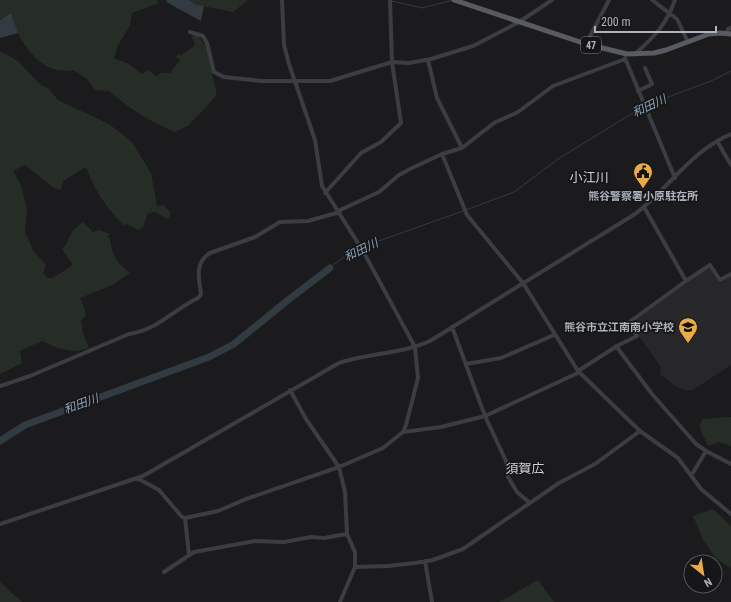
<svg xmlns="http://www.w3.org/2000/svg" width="731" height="602" font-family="'Roboto Condensed','Noto Sans JP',sans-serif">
  <rect width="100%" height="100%" fill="#1b1b1d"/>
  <path fill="#27272a" d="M708,268L711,269L720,283L731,276V365L693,390H685L675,386L660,374L661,367L630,323Z"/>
  <path fill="#252d26" d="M0,0H157L159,3L132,13L130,25L116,49V54L113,58L129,64L142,74L149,70L156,76L161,73H170L180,60L176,57L178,54L182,55L195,45L192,37L193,35H197L212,54V75L216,89V96L188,126L175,132C151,123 128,107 109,91L95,90L87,79L73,70C47,75 30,55 18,34C15,27 14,20 11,13L0,20Z
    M189,0H248L233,12L197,5Z
    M0,51L18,61L41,85L48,88L58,100L109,124L132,142L151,173L157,206L163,205L171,213L168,219L155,212L148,213L143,227L138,230L127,224L123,225C105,205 96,193 86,167L63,181L61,190L54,188L25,165L13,171L21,185L27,208L25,232L33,250L46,265L43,273L48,278H53L73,265L62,249C72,240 66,233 83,222L93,232L99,230L110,234L108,236C112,242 111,248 114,255C117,263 124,268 130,273L112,285L80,298L85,310V316L81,320L83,333L89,348C72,354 57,349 42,341L20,351L22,363L0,374Z
    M731,417V446L719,442L708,446L699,426L703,419Z
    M713,509L731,526V568L715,558L703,539L693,516Z
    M538,580L554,602H499Z
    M0,582L22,602H0Z"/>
  <path fill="#313b41" d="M166,0H189L197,5L204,6L201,21L168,3Z
    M11,13L18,33L0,38V20Z"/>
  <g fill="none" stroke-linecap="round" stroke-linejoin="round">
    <path stroke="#313b41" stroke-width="1" d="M392,1L422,8L453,0
      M647,105L711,81L731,71
      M466,210L514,192L558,159L644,106
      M362,247L463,211
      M330,268L346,255L360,248"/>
    <path stroke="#313b41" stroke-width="7" d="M0,441L25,425L209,357L234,344L288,300L330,268"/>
    <path stroke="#3c3d42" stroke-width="4" d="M652,0L677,19L688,42
      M190,32L203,36L207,43L214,72L224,77L262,81H330L392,62L409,63L431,59L473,46L519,22L552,0
      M727,33L728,29L731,28
      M586,44L609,0
      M635,54C655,36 666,25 675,0
      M625,58L675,178
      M428,60L437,98L462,148
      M638,91L652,84L645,68
      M717,141L731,165
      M442,154L467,215L523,283L578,371L640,431L678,458L701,489L731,514
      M325,193L361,153L381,142L401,123L392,62L390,0
      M644,207L686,281
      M338,211L379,192L399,175L410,169L442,154L462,148L494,123L518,112L553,86L625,59
      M452,327L485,416L506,461L508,477L517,492L530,503
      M616,346L652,394L696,444L706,451
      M466,364L501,358L554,335
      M578,371L617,346L637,336L628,323L686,281L710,265L720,280L731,274
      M0,386L30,376L129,334C157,330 173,310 198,298L201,294C199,278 194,263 210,253L255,237L280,222L308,221L340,212
      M290,390L306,419L339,467L345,492L347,534L355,552V567L340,602
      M403,432L441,427L485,416L580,372
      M691,476L706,451L731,464
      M137,478L159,490L182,517L185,518L189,555
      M185,518L218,511L246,499L339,467L383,448L403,432L406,425L418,378L415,347L363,251L322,186L315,140L289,64L284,45L282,0
      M0,524L143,476L339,363C369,353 401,354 430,341L635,214C668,189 692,150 731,134
      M425,561L432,602
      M355,567L388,566L415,563L433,560L463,549L559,483L595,464L640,431
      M164,572L194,552L255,541L284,542L311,537L324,538L347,534"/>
    <path stroke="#585b61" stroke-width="5" d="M454,0L586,44L627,54L654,53L666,50L709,34L720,33L731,34"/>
  </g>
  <defs>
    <g id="civic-pin" transform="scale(1)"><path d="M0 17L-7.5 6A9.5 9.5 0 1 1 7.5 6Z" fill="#e8ab48" stroke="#161618"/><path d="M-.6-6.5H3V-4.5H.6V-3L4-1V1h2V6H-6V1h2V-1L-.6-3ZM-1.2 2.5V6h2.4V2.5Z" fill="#111"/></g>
    <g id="school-pin" transform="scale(1)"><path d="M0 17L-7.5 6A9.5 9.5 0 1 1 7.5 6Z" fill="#e8ab48" stroke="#161618"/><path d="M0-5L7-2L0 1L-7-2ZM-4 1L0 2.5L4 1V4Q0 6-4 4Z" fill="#111"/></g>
  </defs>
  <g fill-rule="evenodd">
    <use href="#civic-pin" x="643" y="172"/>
    <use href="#school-pin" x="688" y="327"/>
  </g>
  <g text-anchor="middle" stroke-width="3.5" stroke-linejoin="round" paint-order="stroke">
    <rect fill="#161618" stroke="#80848b" stroke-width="1" x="581" y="37" width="20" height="16" rx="3"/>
    <g font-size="10" font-weight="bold" fill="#aeb3bc">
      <text x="591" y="49">47</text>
    </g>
    <g font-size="11" font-weight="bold" fill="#aeb3bc" stroke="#161618">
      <text x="643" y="200">熊谷警察署小原駐在所</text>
      <text x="674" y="331" text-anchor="end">熊谷市立江南南小学校</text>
    </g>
    <g font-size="12" font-style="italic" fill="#88a1b4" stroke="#161618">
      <text transform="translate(649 106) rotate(-25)" y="4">和田川</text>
      <text transform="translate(361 250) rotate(-26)" y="4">和田川</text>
      <text transform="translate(81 404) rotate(-20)" y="4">和田川</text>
    </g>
    <g font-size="13" fill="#cfd2d8" stroke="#161618">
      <text x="589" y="182">小江川</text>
      <text x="525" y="473">須賀広</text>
    </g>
  </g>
  <g transform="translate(703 574) rotate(150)"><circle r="19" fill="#161618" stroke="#53555a"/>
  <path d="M0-3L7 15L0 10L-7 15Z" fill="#e8ab48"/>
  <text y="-6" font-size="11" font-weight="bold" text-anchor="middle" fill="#aeb3bc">N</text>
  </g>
  <path d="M595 26v6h121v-6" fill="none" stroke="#aeb3bc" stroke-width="2"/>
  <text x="601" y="26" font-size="12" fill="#aeb3bc" stroke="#161618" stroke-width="3" paint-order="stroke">200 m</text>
</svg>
